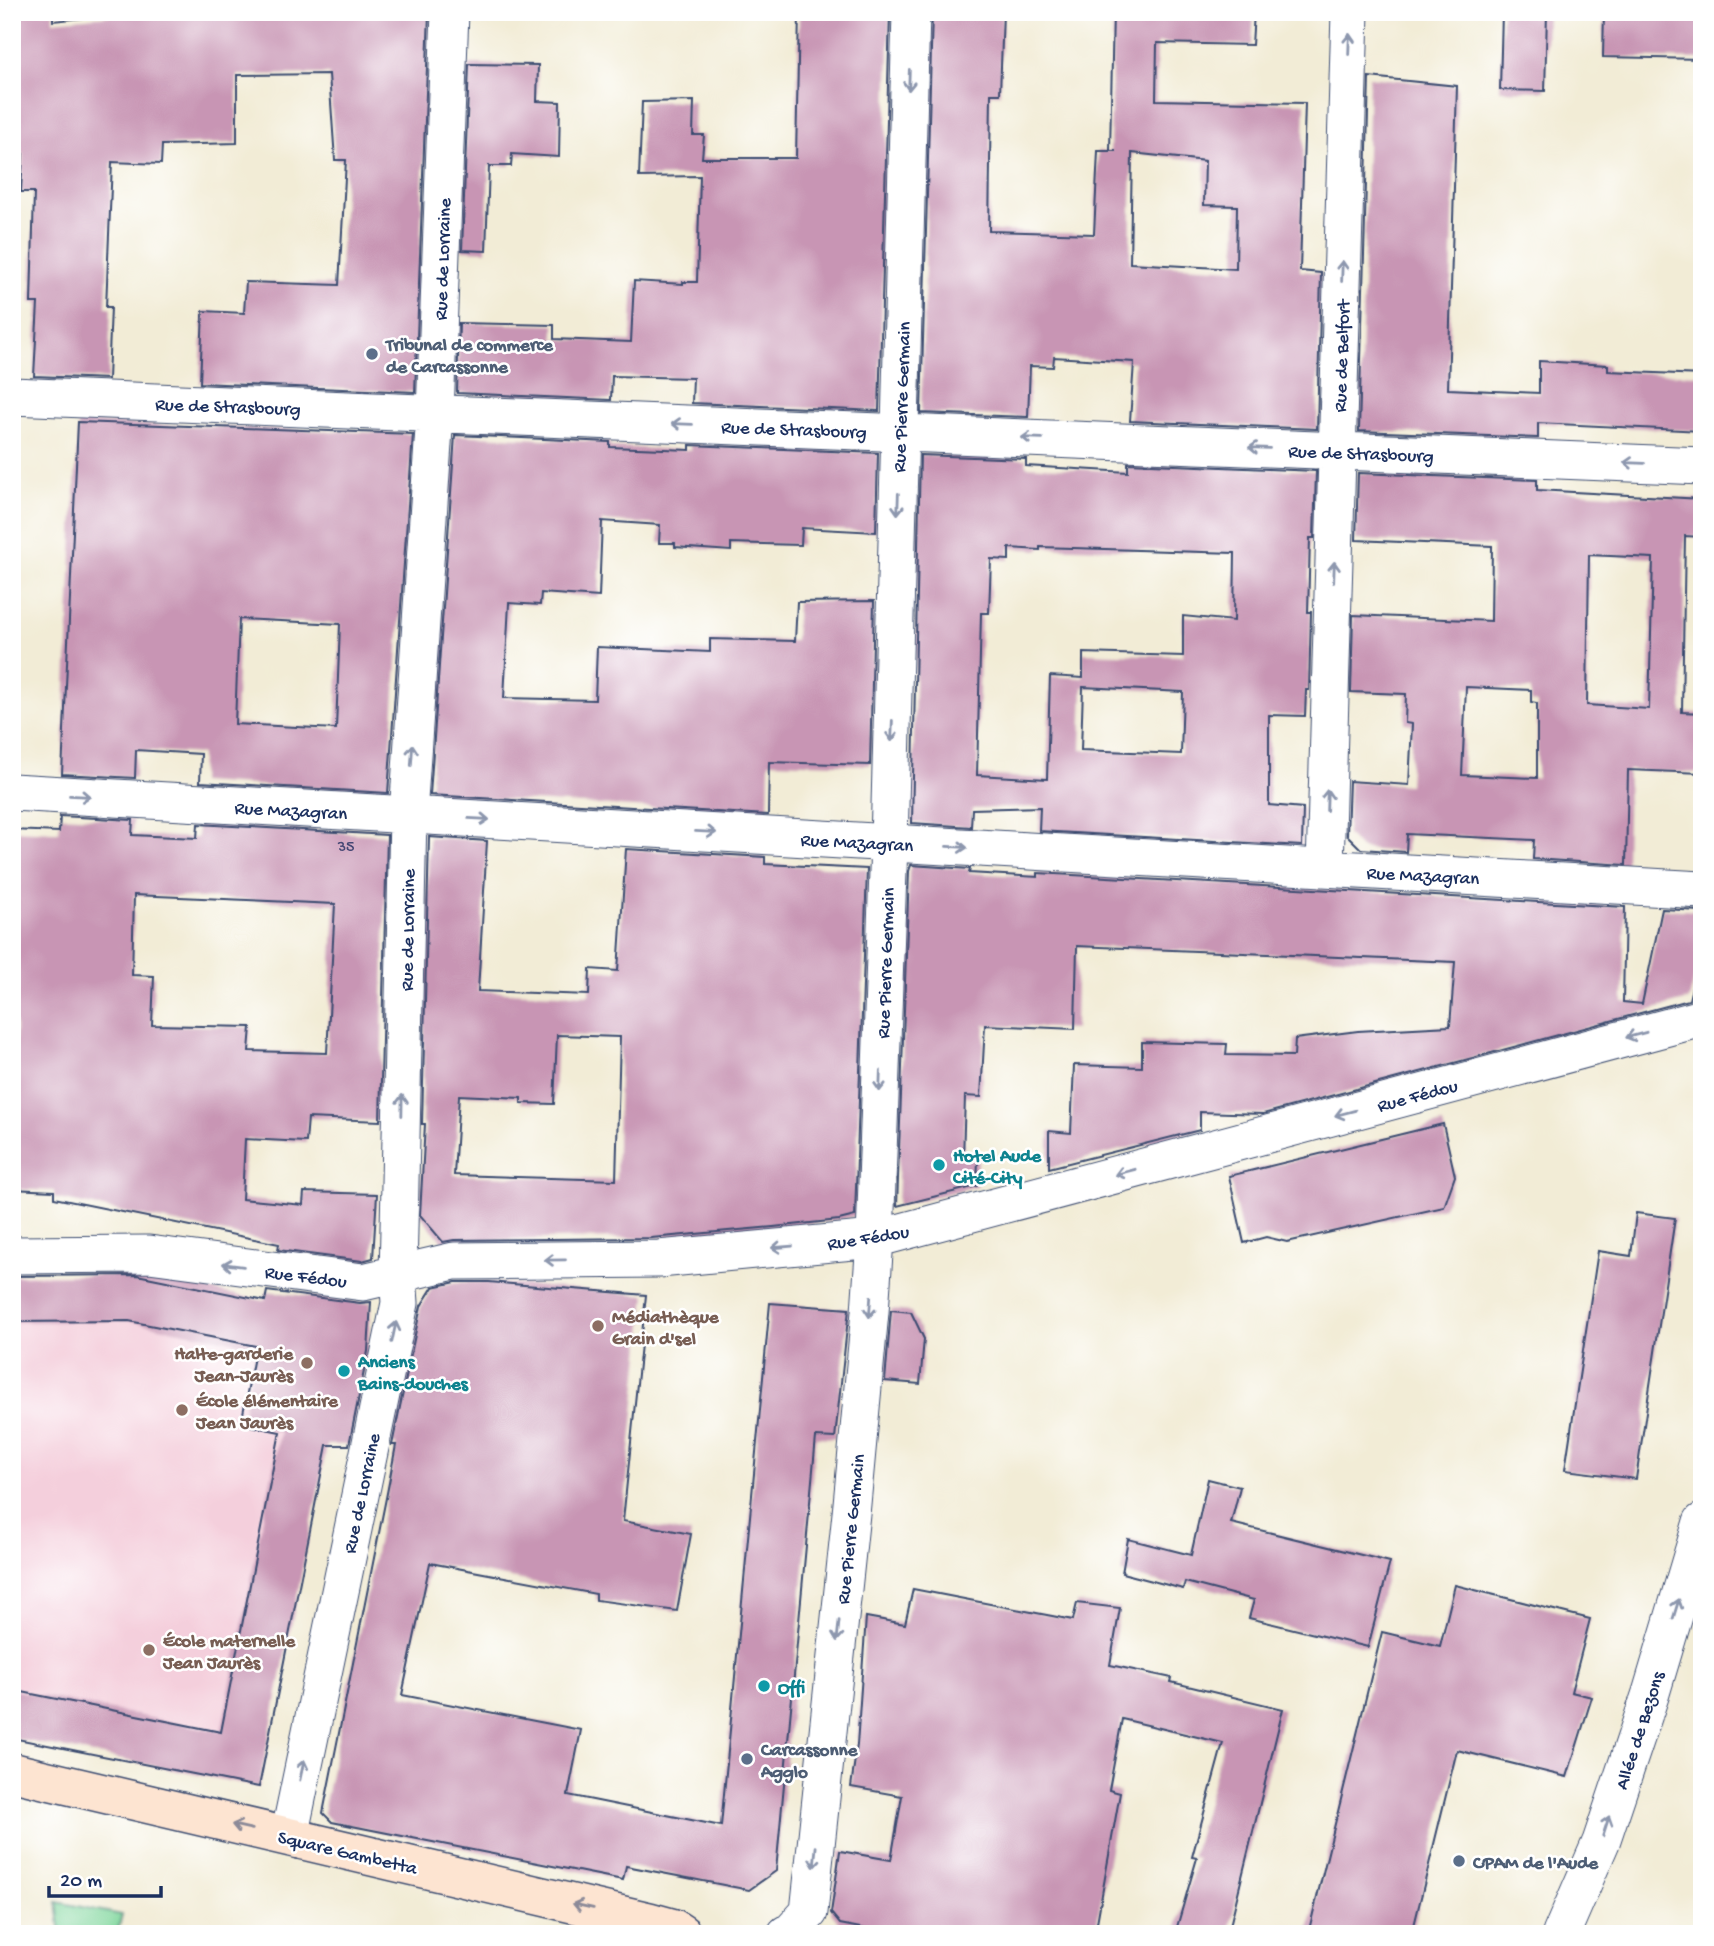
<svg xmlns="http://www.w3.org/2000/svg" width="1714" height="1946" font-family="'Gochi Hand',sans-serif">
  <rect width="100%" height="100%" fill="#fff"/>
  <filter id="ink" filterUnits="userSpaceOnUse"><feTurbulence type="fractalNoise" baseFrequency=".0143" numOctaves="2"/><feDisplacementMap in="SourceGraphic" scale="14" xChannelSelector="R" yChannelSelector="G"/><feConvolveMatrix kernelMatrix="1 2 1 2 8 2 1 2 1" color-interpolation-filters="sRGB"/></filter>
  <filter id="wash" filterUnits="userSpaceOnUse"><feTurbulence type="fractalNoise" baseFrequency=".00686" numOctaves="4" result="noise"/><feDisplacementMap in="SourceGraphic" scale="28" xChannelSelector="R" yChannelSelector="G"/><feGaussianBlur stdDeviation="1.57" result="paint"/><feColorMatrix in="noise" values="0 0 0 0 0 0 0 0 0 0 0 0 0 0 0 0 0 1.4 0 .05"/><feComposite in="paint" operator="in"/></filter>
  <g filter="url(#wash)">
    <rect width="100%" height="100%" fill="#f2ecd6"/>
    <path fill="#f4cfdc" d="M12,1275H137L264,1301L267,1293L371,1314L346,1445L328,1442L259,1787L12,1738Z"/>
    <path fill="#7fd69b" stroke="#4d827c" stroke-width="2" d="M57,1902L122,1915L117,1934H61Z"/>
    <g id="blocks">
      <path fill="#c895b4" fill-rule="evenodd" d="M14,12H53V21L147,12H429L415,392L200,383L203,311L244,313L246,282L339,285L346,160H335L329,74L237,75V143L162,145L161,164L112,162L106,307H111L108,379L34,376L38,303H31L34,192H21L23,154L12,153Z
        M799,12H890L879,411L692,403L693,378L612,376L611,400L457,393L459,323L554,325V339L631,342L634,281L683,284V282H697L700,176L639,177L642,102L694,101L693,135H704L702,158H796Z
        M932,12H1003L1000,94H991L989,231L1094,234L1098,151H1116H1110L1113,12H1254L1252,45L1157,43L1156,100L1305,103L1300,271L1321,273L1317,429L1130,421L1134,362L1054,357L1053,367L1030,366L1028,417L921,413ZM1132,153L1205,161L1204,205L1237,206L1236,269L1130,263Z
        M1502,12H1547L1545,91L1500,90Z
        M1604,12H1702V59L1603,57Z
        M469,64L538,65L537,101L560,102L559,157L512,154L511,166H489L486,251L462,250Z
        M1369,77L1457,86L1448,389L1539,393V361L1608,365V371L1702,375V431L1538,423V438L1359,431Z
        M78,422L413,434L388,793L200,782L201,754L136,750L135,778L62,774ZM239,619L340,624L336,729L235,724Z
        M455,435L610,442V447L690,450V445L878,453L876,532L802,528L801,545L731,543V551L675,547V543H659L660,525L602,521L599,597L541,593L540,605L509,603L504,698L595,700L597,647L710,652V639L795,641L797,602L874,601L870,765L769,762L768,815L430,795Z
        M920,455L1026,459V466L1128,472V463L1316,471L1314,538H1310L1308,612H1311L1309,690H1306L1305,716L1269,715V805L1303,808L1302,846L1039,831L1040,807L972,809L971,827L912,823ZM1040,547L1235,553L1234,621L1183,616V656L1083,653V678L1050,676L1047,779L977,775L981,613H989L991,559L1009,560V548L1040,550ZM1083,687L1183,692L1181,754L1081,750Z
        M1358,473L1537,480V490L1702,499V537L1685,536L1682,712L1702,713V773L1628,770L1626,865L1533,859L1534,840L1407,834L1406,852L1361,849L1347,835L1349,781L1409,785L1412,724L1405,723L1406,694L1351,692L1353,615L1491,621L1492,546L1356,540ZM1589,555L1653,558L1649,709L1587,705ZM1466,687L1531,690V702L1537,703V778L1462,775Z
        M60,816L133,820L132,835L197,838L198,824L387,835L380,1121L308,1118L306,1142L245,1139L242,1199L303,1205L304,1192L377,1194L373,1258L362,1261L278,1250L279,1244L54,1198V1191L12,1189L16,1021H12V830L59,832ZM134,895L335,904L327,1053L249,1051L251,1027L152,1025L154,976L132,975Z
        M429,837L487,841L478,991L589,995L590,969L618,971L626,849L765,857V864L867,869L855,1216L839,1220L773,1227L651,1238L454,1240L443,1242L420,1215L425,1124H422ZM557,1035L620,1037L616,1180L454,1175L459,1095L521,1098V1103L554,1104Z
        M911,865L970,869L969,873L1038,877V873L1625,907L1623,1002L1642,1004L1662,909L1701,911L1702,946L1689,1000L1263,1114L1200,1112V1130L1049,1168V1131L1071,1133L1074,1065L1142,1067V1042L1227,1044L1226,1055L1294,1056L1295,1039L1358,1031L1450,1026L1455,962L1077,946L1075,1029L985,1025L981,1097L965,1096L963,1159H978L977,1186L897,1206L909,871Z
        M1443,1124L1455,1176L1444,1207L1287,1242L1266,1237L1244,1243L1229,1176Z
        M1636,1213L1675,1218L1636,1479L1565,1470L1598,1251L1631,1256Z
        M137,1275L265,1301L267,1291L360,1303L371,1302L368,1351L349,1445H327L259,1787L12,1738V1690L221,1732L280,1432L241,1424L256,1346L129,1321L12,1322V1276Z
        M456,1282H489L646,1295L623,1521L691,1534L677,1611L596,1600V1594L430,1563L402,1695L581,1730L568,1795L721,1826L770,1303L849,1309L835,1438L816,1437L776,1871L749,1890L626,1866L623,1880L332,1822L323,1813L389,1483L396,1445H392L421,1306L433,1287Z
        M891,1310L911,1312L924,1339L920,1384L885,1381Z
        M1208,1479L1240,1487L1231,1523L1390,1562L1368,1647L1249,1618L1254,1600L1185,1582L1183,1589L1122,1573L1128,1539L1191,1555Z
        M1455,1585L1590,1619L1571,1692L1592,1697L1567,1777L1457,1750L1412,1934H1308L1382,1632L1440,1646Z
        M913,1589L1073,1620L1077,1603L1120,1608L1110,1665L1172,1678L1171,1682L1283,1709L1228,1934H1175L1197,1858L1192,1857L1223,1743L1122,1719L1109,1790L1120,1793L1095,1934H891L840,1924L831,1913L840,1851L891,1860L902,1796L851,1787L857,1745L866,1617L905,1624Z"/>
    </g>
  </g>
  <g filter="url(#ink)">
    <use href="#blocks" fill-opacity="0" stroke="#3b4b70" stroke-width="2"/>
    <g fill="none" stroke-linecap="round" stroke-linejoin="round">
      <g stroke="#3b4b70" stroke-width="39">
        <path id="minor" d="M12,396L1702,466
          M12,792L1702,890
          M1325,868L1350,12
          M12,1255L149,1254L363,1282L454,1261L659,1259L875,1239L1702,1018
          M289,1837L400,1303L398,1275L408,815L435,414L450,12
          M786,1934L790,1933L809,1912L852,1504L870,1312L875,1239L889,843L911,12
          M1561,1934L1601,1842L1651,1693L1702,1522"/>
      </g>
      <g stroke="#3b4b70" stroke-width="41">
        <path id="secondary" d="M12,1772L651,1922L673,1928L682,1934"/>
      </g>
      <use href="#minor" stroke="#fff" stroke-width="37"/>
      <use href="#secondary" stroke="#fde4d1" stroke-width="38"/>
    </g>
    <defs><path id="oneway-shaft" d="M-6 0H5M1.5-3L5.5 0L1.5 3" fill="none" stroke-width="1.6" stroke-linecap="round" stroke-linejoin="round" transform="scale(1.75)"/></defs>
    <g stroke="#8d97ae">
      <use href="#oneway-shaft" transform="translate(1349 44) rotate(-88)"/>
      <use href="#oneway-shaft" transform="translate(909 80) rotate(92)"/>
      <use href="#oneway-shaft" transform="translate(1342 271) rotate(-88)"/>
      <use href="#oneway-shaft" transform="translate(682 424) rotate(-178)"/>
      <use href="#oneway-shaft" transform="translate(1032 438) rotate(-178)"/>
      <use href="#oneway-shaft" transform="translate(1259 448) rotate(-178)"/>
      <use href="#oneway-shaft" transform="translate(1634 463) rotate(-178)"/>
      <use href="#oneway-shaft" transform="translate(898 504) rotate(92)"/>
      <use href="#oneway-shaft" transform="translate(1334 572) rotate(-88)"/>
      <use href="#oneway-shaft" transform="translate(892 731) rotate(92)"/>
      <use href="#oneway-shaft" transform="translate(412 755) rotate(-86)"/>
      <use href="#oneway-shaft" transform="translate(80 796) rotate(3)"/>
      <use href="#oneway-shaft" transform="translate(1327 800) rotate(-88)"/>
      <use href="#oneway-shaft" transform="translate(479 819) rotate(3)"/>
      <use href="#oneway-shaft" transform="translate(706 832) rotate(3)"/>
      <use href="#oneway-shaft" transform="translate(957 847) rotate(3)"/>
      <use href="#oneway-shaft" transform="translate(1636 1035) rotate(165)"/>
      <use href="#oneway-shaft" transform="translate(880 1081) rotate(92)"/>
      <use href="#oneway-shaft" transform="translate(402 1105) rotate(-89)"/>
      <use href="#oneway-shaft" transform="translate(1345 1113) rotate(165)"/>
      <use href="#oneway-shaft" transform="translate(1125 1172) rotate(165)"/>
      <use href="#oneway-shaft" transform="translate(782 1247) rotate(175)"/>
      <use href="#oneway-shaft" transform="translate(555 1260) rotate(179)"/>
      <use href="#oneway-shaft" transform="translate(233 1265) rotate(-173)"/>
      <use href="#oneway-shaft" transform="translate(870 1307) rotate(94)"/>
      <use href="#oneway-shaft" transform="translate(394 1332) rotate(-78)"/>
      <use href="#oneway-shaft" transform="translate(1676 1609) rotate(-73)"/>
      <use href="#oneway-shaft" transform="translate(838 1631) rotate(96)"/>
      <use href="#oneway-shaft" transform="translate(302 1770) rotate(-78)"/>
      <use href="#oneway-shaft" transform="translate(1606 1826) rotate(-72)"/>
      <use href="#oneway-shaft" transform="translate(815 1857) rotate(96)"/>
    </g>
    <g stroke="#8c8a98">
      <use href="#oneway-shaft" transform="translate(242 1827) rotate(-167)"/>
      <use href="#oneway-shaft" transform="translate(583 1906) rotate(-167)"/>
    </g>
  </g>
  <g fill="#5c6f8a" stroke="#fff" stroke-width="2.5">
    <circle cx="372" cy="354" r="7"/>
    <circle cx="747" cy="1759" r="7"/>
    <circle cx="1459" cy="1861" r="7"/>
  </g>
  <g fill="#0f9aa8" stroke="#fff" stroke-width="2.5">
    <circle cx="939" cy="1165" r="7"/>
    <circle cx="344" cy="1371" r="7"/>
    <circle cx="764" cy="1686" r="7"/>
  </g>
  <g fill="#8d6e63" stroke="#fff" stroke-width="2.5">
    <circle cx="598" cy="1326" r="7"/>
    <circle cx="307" cy="1363" r="7"/>
    <circle cx="182" cy="1410" r="7"/>
    <circle cx="149" cy="1650" r="7"/>
  </g>
  <g text-anchor="middle" stroke-width="5" stroke-linejoin="round" paint-order="stroke">
    <g font-size="16" fill="#464874">
      <text x="346" y="851">35</text>
    </g>
    <g font-size="19" fill="#1b2f5e" stroke="#fff">
      <text transform="translate(441 259) rotate(-88)" y="7">Rue de Lorraine</text>
      <text transform="translate(1340 356) rotate(-88)" y="7">Rue de Belfort</text>
      <text transform="translate(900 397) rotate(-88)" y="7">Rue Pierre Germain</text>
      <text transform="translate(228 405) rotate(2)" y="7">Rue de Strasbourg</text>
      <text transform="translate(794 428) rotate(2)" y="7">Rue de Strasbourg</text>
      <text transform="translate(1361 452) rotate(2)" y="7">Rue de Strasbourg</text>
      <text transform="translate(291 809) rotate(3)" y="7">Rue Mazagran</text>
      <text transform="translate(857 841) rotate(3)" y="7">Rue Mazagran</text>
      <text transform="translate(1423 874) rotate(3)" y="7">Rue Mazagran</text>
      <text transform="translate(406 930) rotate(-89)" y="7">Rue de Lorraine</text>
      <text transform="translate(884 963) rotate(-88)" y="7">Rue Pierre Germain</text>
      <text transform="translate(1417 1094) rotate(-15)" y="7">Rue Fédou</text>
      <text transform="translate(868 1236) rotate(-9)" y="7">Rue Fédou</text>
      <text transform="translate(306 1275) rotate(7)" y="7">Rue Fédou</text>
      <text transform="translate(360 1493) rotate(-78)" y="7">Rue de Lorraine</text>
      <text transform="translate(849 1529) rotate(-84)" y="7">Rue Pierre Germain</text>
      <text transform="translate(1638 1730) rotate(-72)" y="7">Allée de Bezons</text>
      <text transform="translate(348 1851) rotate(13)" y="7">Square Gambetta</text>
    </g>
    <g font-size="19" font-weight="bold" fill="#4e5e75" stroke="#fff" text-anchor="start">
      <text x="386" y="350">Tribunal de commerce<tspan x="386" dy="22">de Carcassonne</tspan></text>
      <text x="761" y="1755">Carcassonne<tspan x="761" dy="22">Agglo</tspan></text>
      <text x="1473" y="1868">CPAM de l'Aude</text>
    </g>
    <g font-size="19" font-weight="bold" fill="#0d838f" stroke="#fff" text-anchor="start">
      <text x="953" y="1161">Hotel Aude<tspan x="953" dy="22">Cité-City</tspan></text>
      <text x="358" y="1367">Anciens<tspan x="358" dy="22">Bains-douches</tspan></text>
      <text x="778" y="1693">Offi</text>
    </g>
    <g font-size="19" font-weight="bold" fill="#785e54" stroke="#fff" text-anchor="start">
      <text x="612" y="1322">Médiathèque<tspan x="612" dy="22">Grain d'sel</tspan></text>
      <text x="293" y="1359" text-anchor="end">Halte-garderie<tspan x="293" dy="22">Jean-Jaurès</tspan></text>
      <text x="196" y="1406">École élémentaire<tspan x="196" dy="22">Jean Jaurès</tspan></text>
      <text x="163" y="1646">École maternelle<tspan x="163" dy="22">Jean Jaurès</tspan></text>
    </g>
  </g>
  <rect width="1714" height="1946" fill="none" stroke="#fff" stroke-width="42"/>
  <path d="M49 1886v10h112v-10" fill="none" stroke="#1b2f5e" stroke-width="3.5"/>
  <text x="60" y="1886" font-size="21" fill="#1b2f5e" stroke="#ffffff" stroke-width="5" paint-order="stroke">20 m</text>
</svg>
